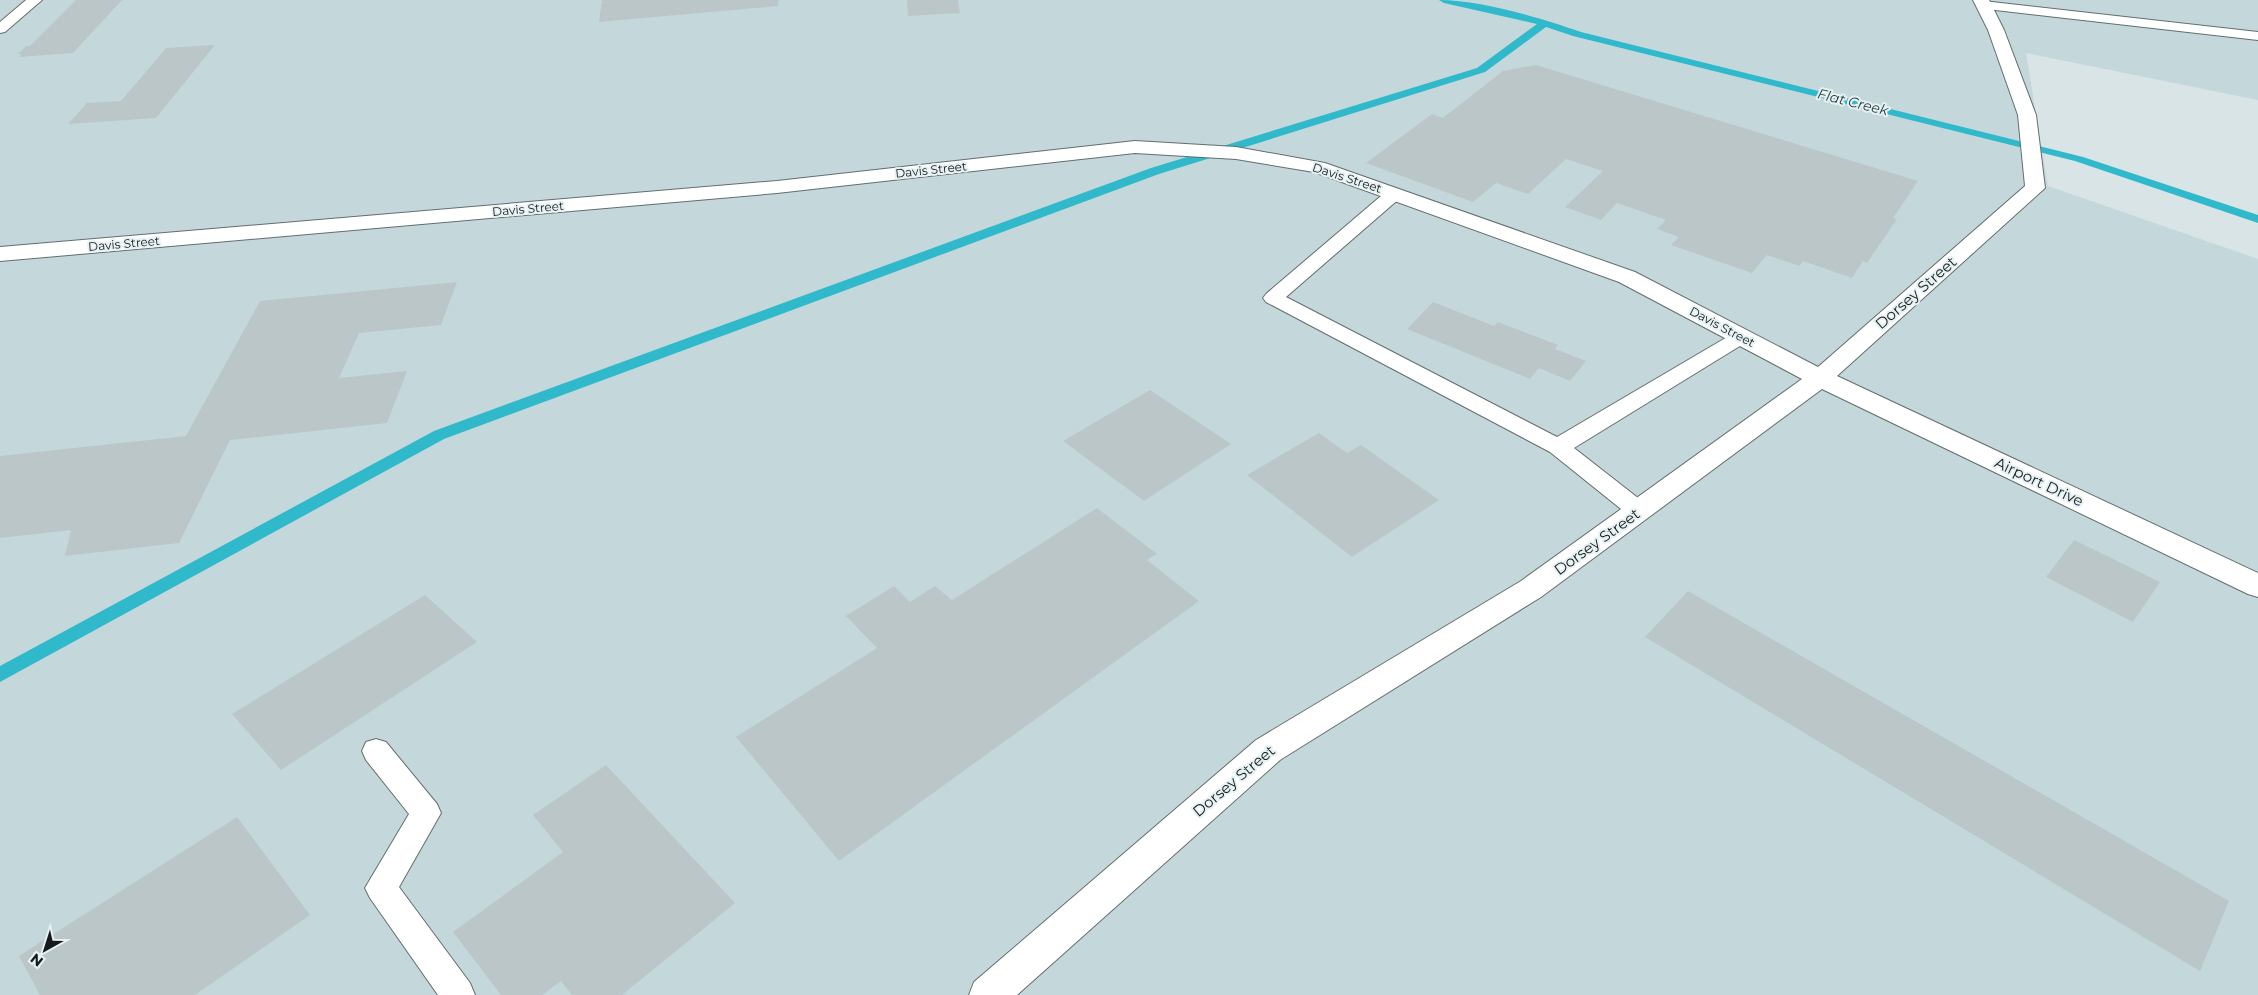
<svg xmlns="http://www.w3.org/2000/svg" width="2258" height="995" font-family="Montserrat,sans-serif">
  <rect width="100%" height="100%" fill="#d8e4e6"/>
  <path fill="#c4d8db" d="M0,0H2258V100L2026,53L2048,186L2258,259V995H0Z"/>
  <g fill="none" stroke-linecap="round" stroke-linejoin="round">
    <path fill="#30b9ca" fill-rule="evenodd" d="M1439,0C1481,0 1541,18 1581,32L2083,157L2258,215V223L2075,161L1573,36L1546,27L1485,72L1159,174L444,439L0,682V666L434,431L1151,168L1477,68L1537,24L1444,3Z"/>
  </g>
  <path fill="#bbc6c8" d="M76,0H122L73,53L19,57L22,54H18L26,46H30Z
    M602,0H778V6L599,22Z
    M907,0H958L960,13L908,16Z
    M215,45L156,118L68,124L87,103L121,101L166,48Z
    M1536,65L1918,181L1893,218L1897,219L1867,263L1863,261L1852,278L1803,261L1799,266L1767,255L1752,273L1671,245L1679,237L1657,229L1666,220L1617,203L1601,220L1565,207L1603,171L1566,159L1528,194L1496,183L1473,202L1366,163L1432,114L1443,118L1503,71Z
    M457,282L441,325L359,333L339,378L407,371L387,423L230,440L179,543L65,556L71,530L0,538V456L186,436L260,301Z
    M1433,302L1494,326L1498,322L1558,345L1555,349L1586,361L1570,381L1539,368L1530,379L1407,329Z
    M1150,390L1231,444L1144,501L1063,441Z
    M1319,433L1347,453L1361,445L1439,500L1352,557L1247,475Z
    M1097,508L1157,554L1147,560L1199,601L839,861L736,737L877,648L846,616L894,586L910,602L935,586L952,600Z
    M2074,540L2160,582L2133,622L2046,577Z
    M1688,591L2229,901L2200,971L1645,637Z
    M425,595L477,642L281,770L232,714Z
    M606,765L735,903L622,995H572L561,981L542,995H501L453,932L563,852L533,815Z
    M237,817L310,915L195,995H40L19,956Z"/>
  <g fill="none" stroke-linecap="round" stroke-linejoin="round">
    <g stroke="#636d6f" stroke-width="2">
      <path id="lane" d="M26,0H42L5,32L0,33V22Z
        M1983,1L2258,32V40L1978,8L1976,5L1978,2Z
        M1394,189L1400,190L1403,194L1400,198L1286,297L1557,437L1734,333L1741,331L1748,333L1751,337L1748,341L1574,448L1647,505L1651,511L1647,517L1639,519L1631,517L1550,452L1266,302L1263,298L1266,294L1388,190Z
        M376,739L386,742L437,804L441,813L399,887L470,983L475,995H438L370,898L365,888L409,814L366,760L362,751L366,742Z"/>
    </g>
    <g stroke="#636d6f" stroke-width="2">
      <path id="street" d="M1973,0H1989L2004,30L2036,115L2045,188L1837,376L2258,573V597L2248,594L1822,389L1541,597L1280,760L1017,995H969L974,982L1256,740L1521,581L1802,379L1619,282L1314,172L1236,159L1135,153L777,193L0,261V247L777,181L1135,141L1236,147L1325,163L1635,272L1818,367L2025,186L2018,115L1988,30Z"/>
    </g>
    <use href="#lane" fill="#fff" fill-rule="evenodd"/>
    <use href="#street" fill="#fff" fill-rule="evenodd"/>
  </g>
  <g text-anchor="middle" stroke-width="4" stroke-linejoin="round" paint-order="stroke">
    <g font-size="12" fill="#161a1a" stroke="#e6f1f3">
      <text transform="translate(931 170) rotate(-6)" y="4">Davis Street</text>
      <text transform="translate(1347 178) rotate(18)" y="4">Davis Street</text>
      <text transform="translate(528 209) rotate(-5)" y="4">Davis Street</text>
      <text transform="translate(124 244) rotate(-5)" y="4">Davis Street</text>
      <text transform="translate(1722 327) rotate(28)" y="4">Davis Street</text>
    </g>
    <g font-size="14" font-style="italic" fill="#1f3538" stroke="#e6f1f3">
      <text transform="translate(1853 102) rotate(14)" y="5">Flat Creek</text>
    </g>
    <g font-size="15" fill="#161a1a" stroke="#e6f1f3">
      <text transform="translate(1916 293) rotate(-41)" y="5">Dorsey Street</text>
      <text transform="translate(2039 482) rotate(25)" y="5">Airport Drive</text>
      <text transform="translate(1597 542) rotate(-36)" y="5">Dorsey Street</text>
      <text transform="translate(1234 781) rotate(-40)" y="5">Dorsey Street</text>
    </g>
  </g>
  <g transform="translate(45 950) rotate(219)" stroke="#e6f1f3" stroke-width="4" paint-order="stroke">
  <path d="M0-4L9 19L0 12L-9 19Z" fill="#161a1a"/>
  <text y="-8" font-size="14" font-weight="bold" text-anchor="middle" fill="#161a1a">N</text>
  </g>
</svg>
